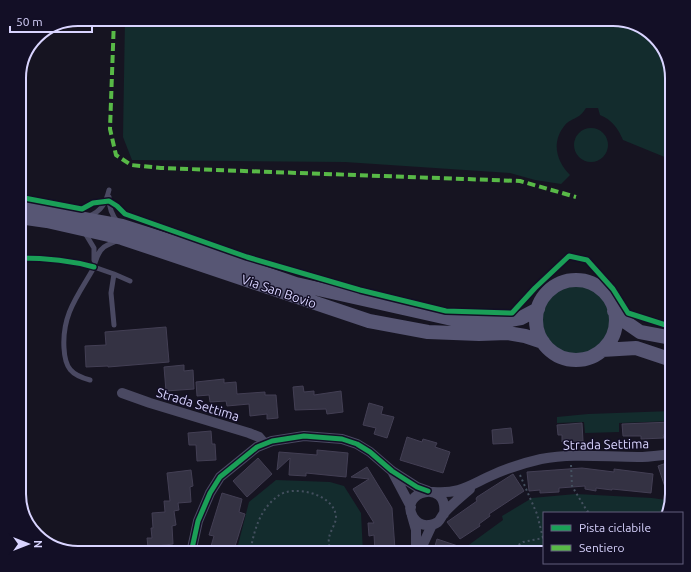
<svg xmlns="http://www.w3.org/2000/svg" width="691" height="572" font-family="Ubuntu,sans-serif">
  <rect width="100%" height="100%" fill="#161421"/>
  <path fill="#132c2d" d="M125,19H613L652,34L667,55L672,78V160L623,140C618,128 612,120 600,115L598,108H586C579,120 572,117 565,125C551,142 556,161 570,175L561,184L535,180L510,173L345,162L132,160L123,137Z
    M574 145a17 17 0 1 1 34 0a17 17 0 1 1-34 0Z
    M542 320a34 34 0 1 1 68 0a34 34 0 1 1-68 0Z
    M672,411V421L619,423V432L585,433L584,422L557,423V417L588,414Z
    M276,480L330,482L344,486L361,513L363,553H236L249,502Z
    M576,494L652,498L666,500L671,498L665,513H544V553H463L466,547L503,520L502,516L532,498Z"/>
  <path fill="#343243" stroke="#433f54" d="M166,327L169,362L108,367V366L86,367L85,346L106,345L105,332Z
    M184,365V371L193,370L194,389L166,391L164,367Z
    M224,379V383L236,382L237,394L265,392V395H276L278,418L267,419V414L250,416L249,404L227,406L226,401L210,402L209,395L197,396L196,382Z
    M303,386L304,392L314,391V395L341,391L343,412L327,414L326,409L295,410L293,387Z
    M369,403L383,407L381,414L394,417L387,438L374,434L376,428L363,425Z
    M672,422V435H663L664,438L641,439V436H623L622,424Z
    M582,423L583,441L562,442V435H558L557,425Z
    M511,428L513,443L493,444L492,430Z
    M211,431L212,444H215L216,460L197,461L196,445H189L188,433Z
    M407,437L422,442L423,439L437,443L435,447L450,452L443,473L400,460Z
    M317,450L348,453L346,477L306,473V476L289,475L290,458L277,470L279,452L317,455Z
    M258,458L272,474L247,497L233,481Z
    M672,461V485L665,487L658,466Z
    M367,467L392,508L395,549L375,551L374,535L369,536L368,523H374L353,489L369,479L351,477Z
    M582,468L614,472V469L653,474L651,493L612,489V490L596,488V491L585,489V486L559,488V492L540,493V490L529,491L527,472Z
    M191,470L193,486L190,487L191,502L178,503L179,510L174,511L176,525L172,526L173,544L148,547L147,538H152L151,528H153L152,513L165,512L164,501H170L167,473Z
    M513,474L524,491L489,514L490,516L479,524L480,526L460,539L447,522L477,501L476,499L477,497Z
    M222,493L242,499L239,512L245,514L233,553H209L214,536L209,535Z
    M437,539L458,546L456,553H433Z"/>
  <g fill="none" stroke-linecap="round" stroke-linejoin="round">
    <path stroke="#44505f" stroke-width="2" stroke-dasharray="2 3" stroke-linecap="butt" d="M571,465L572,486L587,511L591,513
      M520,475L537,514L543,538
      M250,553C254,531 259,510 278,496C293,484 335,494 336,517C336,524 330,531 329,538C328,542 330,548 330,553
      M506,553L523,542L543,538H544"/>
    <path stroke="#4a4962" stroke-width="5" d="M109,197C109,207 111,215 118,222
      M89,216C102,211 106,202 109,190
      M85,233L94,248V260
      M94,267L114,274L130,281
      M114,274L111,293L114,325
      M90,380C71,375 65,368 64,348C62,316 76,298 92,271C96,263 96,253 104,247C108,244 113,243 118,240"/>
    <path stroke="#4a4962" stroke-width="10" d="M122,393L150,403L249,433L259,437L265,444
      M393,473L411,507
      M433,492C458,494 467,487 488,477C505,469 523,463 541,459C573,453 605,457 638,457C650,457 661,455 672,454
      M444,514C449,478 398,491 413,517C417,523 423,526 429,525C432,525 435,524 438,522C441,519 442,515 445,512C452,504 461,497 470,489
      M412,516L416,530V553
      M191,553L198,521L210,493L220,477L257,447L272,441L304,436L342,439L357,444L370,452L392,471L417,487L428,491
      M419,553L432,525"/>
    <path stroke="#575674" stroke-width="14" d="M19,207L122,226L182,245L296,284L452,319L504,321L521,318L538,309
      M19,217L47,221L122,238L369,321L428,332L479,334L507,333L525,336L543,342
      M536 320a40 40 0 1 1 80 0a40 40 0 1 1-80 0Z
      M614,311L627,323L640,332L672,338
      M602,350L636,348L672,360"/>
    <path stroke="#58b947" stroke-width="4" stroke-dasharray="8 4" stroke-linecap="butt" d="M114,19L110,129L116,155L131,165L161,168L520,181L576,197"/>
    <g stroke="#130f26" stroke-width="8">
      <path id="cycleway" d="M19,197L82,209L93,203L109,201L117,206L125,214L247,257L360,290L446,311L512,313L535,288L569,256L587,260L613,289L628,313L672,327
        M19,258C45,258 69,260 94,267
        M191,553L198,521L210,493L220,477L257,447L272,441L304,436L342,439L357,444L370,452L392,471L417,487L428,491"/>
    </g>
    <use href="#cycleway" stroke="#1a9f57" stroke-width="5"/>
  </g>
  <g text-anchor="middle" stroke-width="3" stroke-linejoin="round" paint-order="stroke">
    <g font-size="13" fill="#d9d4ff" stroke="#130f26">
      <text transform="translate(279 291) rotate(19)" y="5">Via San Bovio</text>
      <text transform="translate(198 404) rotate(17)" y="5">Strada Settima</text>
      <text transform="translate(606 444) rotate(-1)" y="5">Strada Settima</text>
    </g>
  </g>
  <path d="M0 0H691V572H0ZM78 26H613A52 52 0 0 1 665 78V494A52 52 0 0 1 613 546H78A52 52 0 0 1 26 494V78A52 52 0 0 1 78 26Z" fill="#130f26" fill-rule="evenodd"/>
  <path fill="none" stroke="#d9d4ff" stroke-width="2" d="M78 26H613A52 52 0 0 1 665 78V494A52 52 0 0 1 613 546H78A52 52 0 0 1 26 494V78A52 52 0 0 1 78 26Z"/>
  <rect x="543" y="512" width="140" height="52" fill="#130f26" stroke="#625e7d"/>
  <rect x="551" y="525" width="20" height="6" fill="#1a9f57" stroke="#625e7d"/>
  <text x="579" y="532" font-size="12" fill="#d9d4ff">Pista ciclabile</text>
  <rect x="551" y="545" width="20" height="6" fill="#58b947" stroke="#625e7d"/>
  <text x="579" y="552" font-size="12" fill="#d9d4ff">Sentiero</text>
  <g transform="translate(28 544) rotate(90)" stroke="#130f26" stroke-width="3" paint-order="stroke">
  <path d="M0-3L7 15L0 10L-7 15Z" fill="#d9d4ff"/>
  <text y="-6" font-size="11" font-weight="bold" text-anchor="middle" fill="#d9d4ff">N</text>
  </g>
  <path d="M10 26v6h82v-6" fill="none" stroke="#d9d4ff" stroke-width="2"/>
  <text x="16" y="26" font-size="12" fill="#d9d4ff" stroke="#130f26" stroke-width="3" paint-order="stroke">50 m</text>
</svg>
